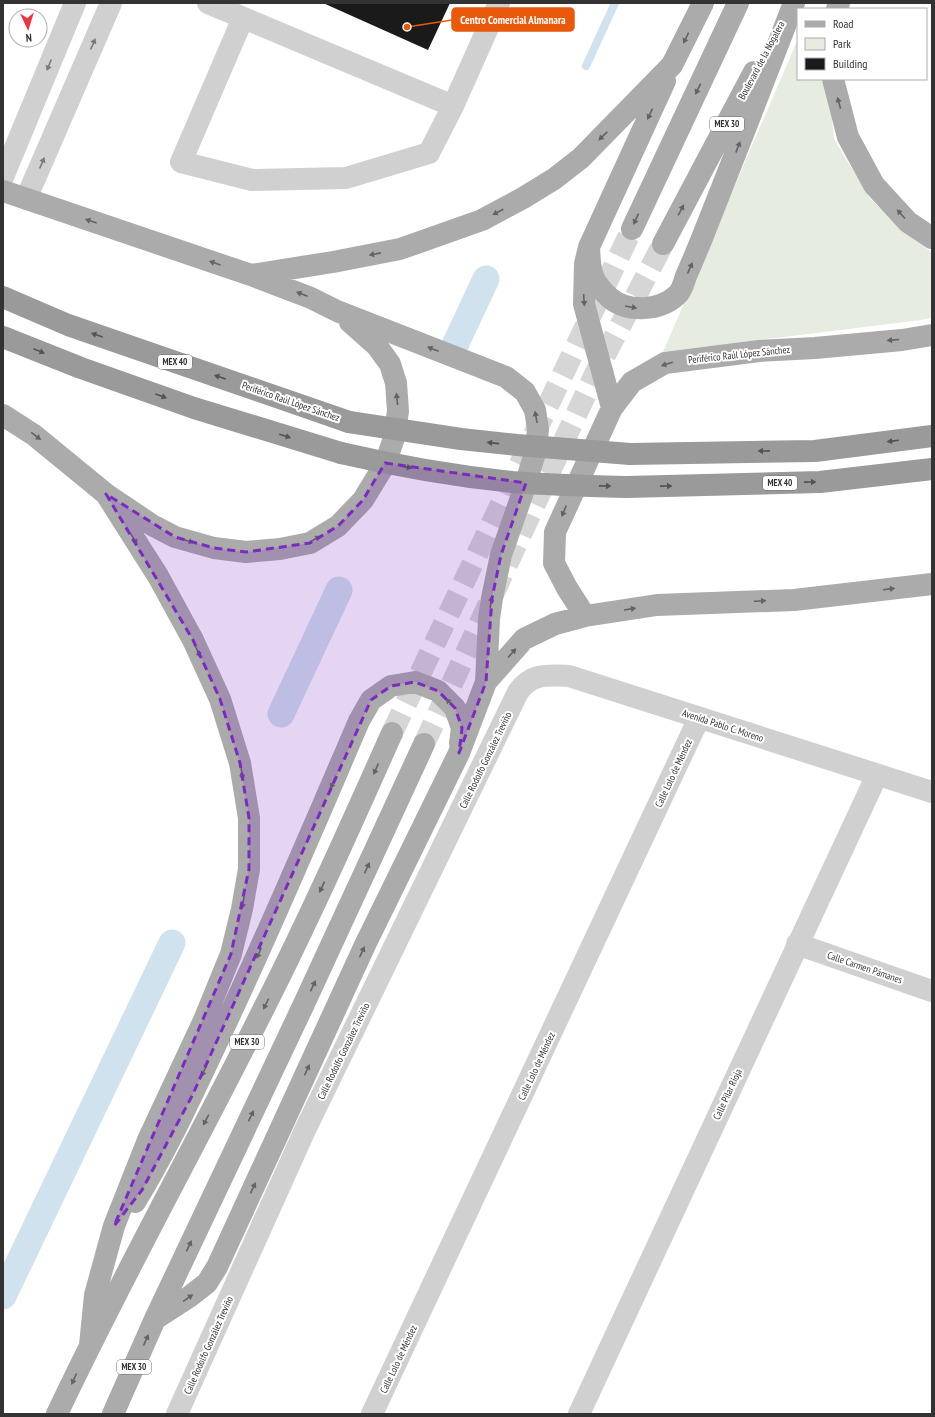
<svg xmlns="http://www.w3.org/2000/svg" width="935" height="1417" font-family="'PT Sans Narrow',sans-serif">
  <rect width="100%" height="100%" fill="#fff"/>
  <path fill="#e6ecdf" d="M798,39V79H828L834,139L871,200L932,253V318L921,320L663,352Z"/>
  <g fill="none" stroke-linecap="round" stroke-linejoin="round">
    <path stroke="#cfe2ee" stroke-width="8" d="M586,66L615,3"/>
    <path stroke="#cfe2ee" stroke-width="27" d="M455,345L486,279
      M281,714L339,590
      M3,1296L172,943"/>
  </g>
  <path fill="#1a1a1a" d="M323,3H450L428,50Z"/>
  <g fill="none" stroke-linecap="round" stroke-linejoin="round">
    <path stroke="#d6d6d6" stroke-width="22" stroke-dasharray="22 11" stroke-linecap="butt" d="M392,733L632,229
      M424,744L595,374L663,244"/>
    <path stroke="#d0d0d0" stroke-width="22" d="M208,3L453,106
      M243,18L181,162L252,180L346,178L429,153L453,106L499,3
      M3,177L75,3
      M26,199L111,3
      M797,944L932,991
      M177,1414L305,1130L518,692C531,673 548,675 569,676L932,792
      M372,1414L699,718
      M579,1414L877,775"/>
    <path stroke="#ababab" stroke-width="22" d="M837,9L839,3
      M833,79L848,137L874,185L908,222L932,238
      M3,191L251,275L311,298L337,311L506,377L525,392L535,410L538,429L536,450L522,495L501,555L492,598L489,619L486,682L459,753L365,945L217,1267L207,1283L189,1297L155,1319
      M632,229L738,3
      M663,244L754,72
      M589,247C590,272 591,281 610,298C628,313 660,311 677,295C682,291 684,282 686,276C694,258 701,241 708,223C737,150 766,76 794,3
      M251,275L333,262L400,249L482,220L523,198L554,179L581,158L672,65L703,3
      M612,408L584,304L585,264L589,247L665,81
      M3,415L34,435L106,494L152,525L175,537L214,548L246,552L280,549L310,543L338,526L363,500L385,464L394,438L398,411L396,383L390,364L377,346L350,322
      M585,616L567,588L554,563L555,532L612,408L632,382L665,363L759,351L815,348L902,340L932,335
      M486,682L524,639L555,624L585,616L657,605L794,600L932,584
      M135,1202C167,1150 192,1095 218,1040C268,935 313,828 359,721L371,700L391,686L415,682L438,691L455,708L462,728L460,743
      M90,1345L95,1295L114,1226L148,1140L205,1018L231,954L242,909L249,869V818L240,763L220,699L193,640L158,576L106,494
      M57,1414C122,1276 197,1143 265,1006C310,917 351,825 392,733
      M113,1414L155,1319L303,1006L424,744"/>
    <path stroke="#9a9a9a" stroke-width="22" d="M3,297L68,325L349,422
      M3,337L81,368L194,408L341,453
      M630,454L815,451L932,436
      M627,487L820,482L932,469"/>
    <path stroke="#9a9a9a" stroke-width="22" d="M349,422L461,439L517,445L630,454
      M341,453C397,466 454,476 512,482C550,485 589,486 627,487"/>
  </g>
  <defs><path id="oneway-solid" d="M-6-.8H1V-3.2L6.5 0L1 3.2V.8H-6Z"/></defs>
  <g fill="#636363">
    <use href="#oneway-solid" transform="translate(686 38) rotate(116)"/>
    <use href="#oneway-solid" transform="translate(698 89) rotate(115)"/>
    <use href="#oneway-solid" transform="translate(839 103) rotate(-105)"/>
    <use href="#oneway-solid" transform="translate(650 114) rotate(115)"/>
    <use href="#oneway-solid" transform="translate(603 136) rotate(136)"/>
    <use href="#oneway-solid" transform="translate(738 147) rotate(-69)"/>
    <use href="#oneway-solid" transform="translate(681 210) rotate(-62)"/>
    <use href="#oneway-solid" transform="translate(498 212) rotate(152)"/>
    <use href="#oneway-solid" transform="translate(901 214) rotate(-132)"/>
    <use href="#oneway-solid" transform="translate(636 219) rotate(115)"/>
    <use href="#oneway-solid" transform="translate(91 221) rotate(-161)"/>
    <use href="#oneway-solid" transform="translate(375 254) rotate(169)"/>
    <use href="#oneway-solid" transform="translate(215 263) rotate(-161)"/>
    <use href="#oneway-solid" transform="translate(690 268) rotate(-66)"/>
    <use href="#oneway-solid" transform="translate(302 294) rotate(-159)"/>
    <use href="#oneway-solid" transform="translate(584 300) rotate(86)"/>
    <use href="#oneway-solid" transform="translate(631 307) rotate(10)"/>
    <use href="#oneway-solid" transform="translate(893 340) rotate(175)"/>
    <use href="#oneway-solid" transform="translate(433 349) rotate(-159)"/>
    <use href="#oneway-solid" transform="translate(667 364) rotate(163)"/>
    <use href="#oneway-solid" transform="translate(397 399) rotate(-95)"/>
    <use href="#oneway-solid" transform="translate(536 417) rotate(-100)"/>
    <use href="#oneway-solid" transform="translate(36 436) rotate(37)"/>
    <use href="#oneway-solid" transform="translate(564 511) rotate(113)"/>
    <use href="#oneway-solid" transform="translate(134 539) rotate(58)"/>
    <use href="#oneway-solid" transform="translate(315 539) rotate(-30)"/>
    <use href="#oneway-solid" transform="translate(188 541) rotate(16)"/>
    <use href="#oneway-solid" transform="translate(889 589) rotate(-7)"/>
    <use href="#oneway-solid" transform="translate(760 601) rotate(-2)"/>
    <use href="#oneway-solid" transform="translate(491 602) rotate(-81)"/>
    <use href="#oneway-solid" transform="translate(630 609) rotate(-9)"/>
    <use href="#oneway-solid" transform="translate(198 652) rotate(66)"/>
    <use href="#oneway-solid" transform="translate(512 653) rotate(-48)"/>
    <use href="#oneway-solid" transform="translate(450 703) rotate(-135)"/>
    <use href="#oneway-solid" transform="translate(376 769) rotate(114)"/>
    <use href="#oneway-solid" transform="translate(242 774) rotate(81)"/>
    <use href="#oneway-solid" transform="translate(333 783) rotate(113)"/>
    <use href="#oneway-solid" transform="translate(367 868) rotate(-65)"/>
    <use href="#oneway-solid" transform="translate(322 887) rotate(115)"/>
    <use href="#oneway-solid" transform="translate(243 903) rotate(100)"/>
    <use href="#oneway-solid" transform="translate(362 952) rotate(-65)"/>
    <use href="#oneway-solid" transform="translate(259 953) rotate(113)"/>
    <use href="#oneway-solid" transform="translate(313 986) rotate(-65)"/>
    <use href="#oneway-solid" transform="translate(266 1004) rotate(116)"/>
    <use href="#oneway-solid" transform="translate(307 1070) rotate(-65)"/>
    <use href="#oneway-solid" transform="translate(204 1071) rotate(115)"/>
    <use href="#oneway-solid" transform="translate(251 1116) rotate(-65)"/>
    <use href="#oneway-solid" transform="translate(206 1120) rotate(117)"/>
    <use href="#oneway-solid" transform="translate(253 1188) rotate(-65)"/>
    <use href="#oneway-solid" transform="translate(189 1246) rotate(-65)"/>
    <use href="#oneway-solid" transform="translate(188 1298) rotate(-35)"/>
    <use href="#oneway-solid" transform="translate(146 1340) rotate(-66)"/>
    <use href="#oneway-solid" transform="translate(74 1379) rotate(115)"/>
  </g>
  <g fill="#7a7a7a">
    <use href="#oneway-solid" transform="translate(93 44) rotate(-67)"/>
    <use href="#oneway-solid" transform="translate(49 65) rotate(112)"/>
    <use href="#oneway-solid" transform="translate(42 163) rotate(-67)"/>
  </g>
  <g fill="#525252">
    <use href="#oneway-solid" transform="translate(97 335) rotate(-161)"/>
    <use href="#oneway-solid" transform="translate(39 351) rotate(22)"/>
    <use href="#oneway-solid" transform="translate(220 377) rotate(-161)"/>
    <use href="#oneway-solid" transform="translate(161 396) rotate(20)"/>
    <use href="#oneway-solid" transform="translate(285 436) rotate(17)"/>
    <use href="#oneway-solid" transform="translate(893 441) rotate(173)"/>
    <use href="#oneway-solid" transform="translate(493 443) rotate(-174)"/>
    <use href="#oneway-solid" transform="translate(764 451) rotate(179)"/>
    <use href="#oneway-solid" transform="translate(406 467) rotate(9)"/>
    <use href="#oneway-solid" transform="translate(810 482) rotate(-1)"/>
    <use href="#oneway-solid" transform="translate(605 486) rotate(1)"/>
    <use href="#oneway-solid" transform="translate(666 486) rotate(-1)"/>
  </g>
  <path fill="#7b2cbf" fill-opacity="0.2" stroke="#7b2cbf" stroke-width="3" stroke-dasharray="8 5" stroke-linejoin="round" d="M385,463L526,483L501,555L492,598L486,682L459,753L462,728L455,708L438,691L415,682L391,686L371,700L192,1096L142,1190L114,1226L231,954L249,869V818L240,763L220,699L193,640L106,494L175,537L214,548L246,552L310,543L338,526L363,500Z"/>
  <g text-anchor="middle" stroke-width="4" stroke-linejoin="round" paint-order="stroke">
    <g fill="#fff" stroke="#707070" stroke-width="1">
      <rect x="710" y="117" width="34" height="14" rx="3"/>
      <rect x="158" y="355" width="34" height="14" rx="3"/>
      <rect x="763" y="476" width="34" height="14" rx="3"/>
      <rect x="230" y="1035" width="34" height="14" rx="3"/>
      <rect x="117" y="1360" width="34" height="14" rx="3"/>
    </g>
    <g font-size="9" font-weight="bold" fill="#333">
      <text x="727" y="127">MEX 30</text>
      <text x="175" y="365">MEX 40</text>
      <text x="780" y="486">MEX 40</text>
      <text x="247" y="1045">MEX 30</text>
      <text x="134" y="1370">MEX 30</text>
    </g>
    <g font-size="10" fill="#333" stroke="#fff">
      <text transform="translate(761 60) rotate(-62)" y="4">Boulevard de la Nogalera</text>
      <text transform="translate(739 354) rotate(-6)" y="4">Periférico Raúl López Sánchez</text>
      <text transform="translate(291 401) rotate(19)" y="4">Periférico Raúl López Sánchez</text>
      <text transform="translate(723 725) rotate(18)" y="4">Avenida Pablo C. Moreno</text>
      <text transform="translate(485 760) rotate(-64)" y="4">Calle Rodolfo González Treviño</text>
      <text transform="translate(673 773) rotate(-65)" y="4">Calle Lolo de Méndez</text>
      <text transform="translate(865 967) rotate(19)" y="4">Calle Carmen Pámanes</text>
      <text transform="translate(343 1051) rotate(-64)" y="4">Calle Rodolfo González Treviño</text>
      <text transform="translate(536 1066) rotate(-65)" y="4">Calle Lolo de Méndez</text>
      <text transform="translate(727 1094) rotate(-65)" y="4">Calle Pilar Rioja</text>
      <text transform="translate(208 1345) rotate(-66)" y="4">Calle Rodolfo González Treviño</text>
      <text transform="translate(398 1359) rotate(-65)" y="4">Calle Lolo de Méndez</text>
    </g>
  </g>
  <path fill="none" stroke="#e8590c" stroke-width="1.5" d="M407 27L452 20"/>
  <circle fill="#e8590c" stroke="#fff" stroke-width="1.5" cx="407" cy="27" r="4"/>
  <rect fill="#e8590c" stroke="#e8590c" stroke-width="1.5" x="452" y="8" width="122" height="23" rx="4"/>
  <g font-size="11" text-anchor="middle" font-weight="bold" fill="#fff">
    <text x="513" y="24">Centro Comercial Almanara</text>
  </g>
  <rect width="935" height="1417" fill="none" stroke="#333333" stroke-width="8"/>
  <rect x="797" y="8" width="130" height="72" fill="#ffffff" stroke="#adadad"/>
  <rect x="805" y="21" width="20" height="6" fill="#ababab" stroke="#adadad"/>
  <text x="833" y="28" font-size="12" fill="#333333">Road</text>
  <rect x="805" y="38" width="20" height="12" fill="#e6ecdf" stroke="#adadad"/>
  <text x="833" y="48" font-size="12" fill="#333333">Park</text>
  <rect x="805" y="58" width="20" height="12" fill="#1a1a1a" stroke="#adadad"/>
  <text x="833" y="68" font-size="12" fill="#333333">Building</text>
  <g transform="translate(28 28) rotate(176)"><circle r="19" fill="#ffffff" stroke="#adadad"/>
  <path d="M0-3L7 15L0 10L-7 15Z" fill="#e63946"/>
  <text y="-6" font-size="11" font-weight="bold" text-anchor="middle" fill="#333333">N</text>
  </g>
</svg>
